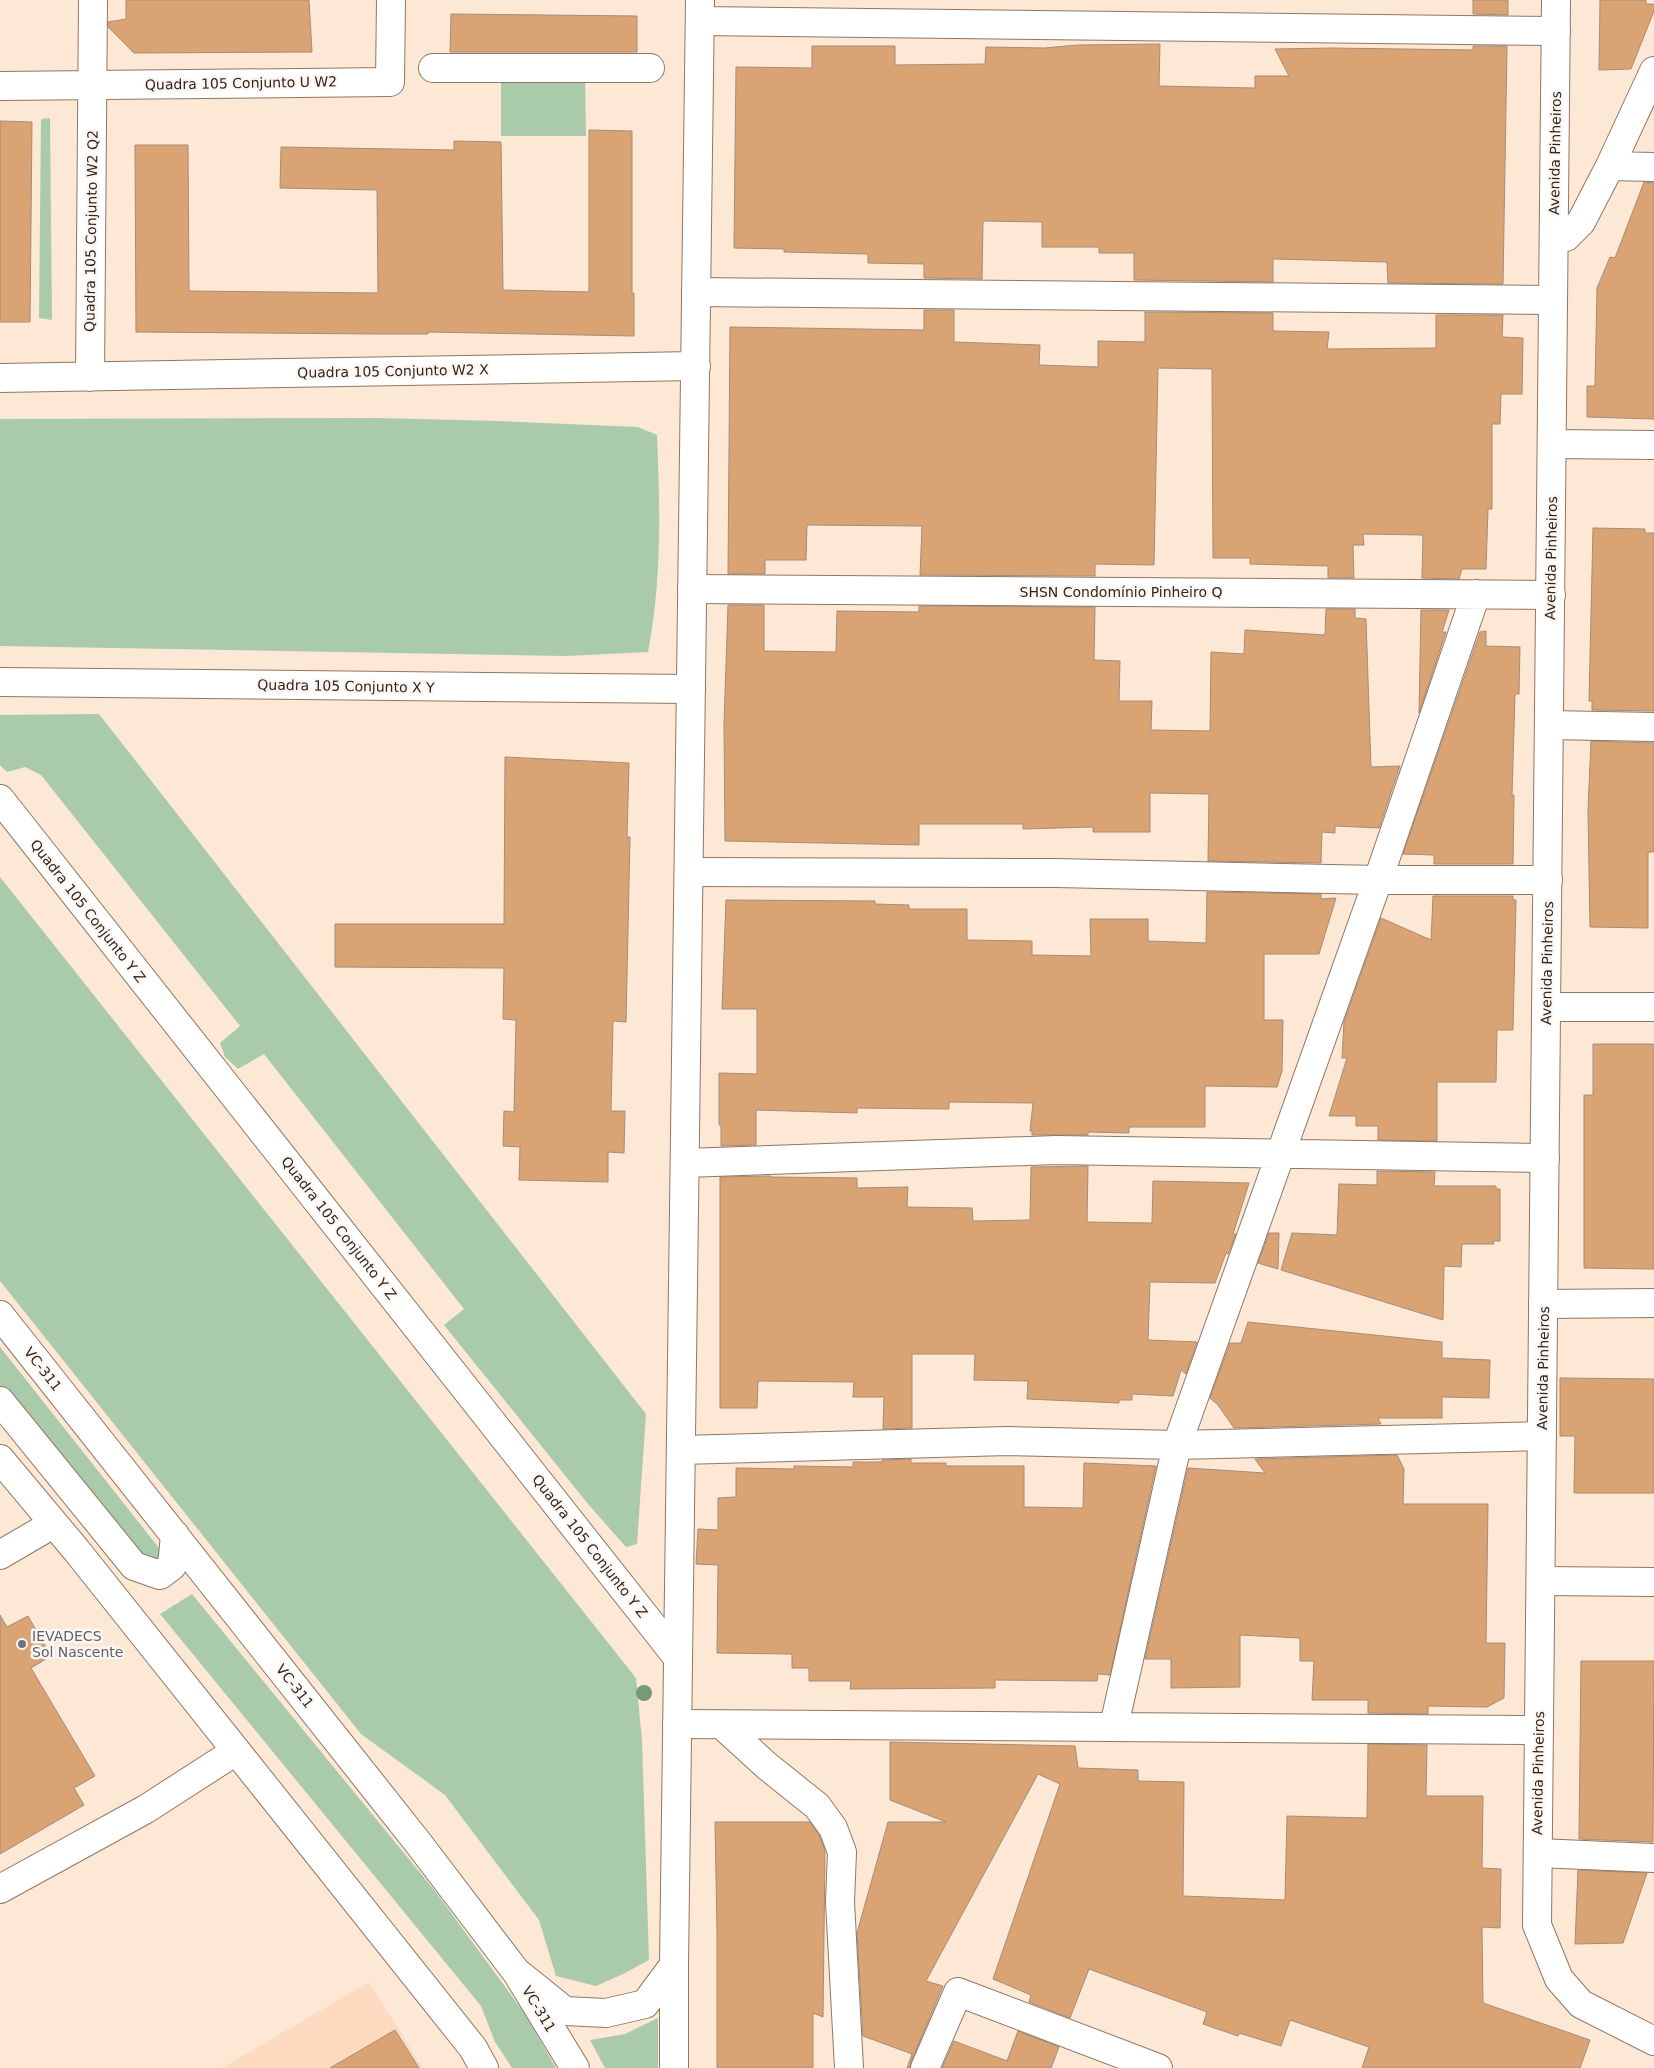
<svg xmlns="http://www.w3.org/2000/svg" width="1654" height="2068" font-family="'DejaVu Sans',sans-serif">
  <rect width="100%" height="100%" fill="#fde7d5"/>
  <path fill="#fedbc0" d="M369,1982L423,2068H222Z"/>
  <path fill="#a9cbac" d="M501,71H585L586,136H501Z
    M50,118L52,320L39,318L41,119Z
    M377,418L498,421L638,427L657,435C660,507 662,581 648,652L565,656L0,646V419Z
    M99,714L646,1414L637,1544L626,1547L588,1504L444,1325L464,1309L264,1054L238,1069L225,1057L220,1043L240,1026L41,775L25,767L7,772L0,765V715Z
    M0,877L636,1678L642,1740L649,1960L623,1974L596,1986L556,1976L539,1920L445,1795L361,1734L0,1281Z
    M0,1347L163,1553L159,1565L146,1562L20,1403L0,1388Z
    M192,1594L435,1891L525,2014L556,2068H512L495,2042L481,2006L160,1614Z
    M658,2018V2068H605L590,2040L625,2034Z"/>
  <path fill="#daa374" stroke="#a68c78" d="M126,0H309L312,52L134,53L108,27V22L126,19Z
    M1473,0H1508V15L1473,14Z
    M1600,0H1646V4H1654V11L1631,69L1599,70Z
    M451,14L637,16V52H450Z
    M1160,44L1159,86L1255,88V76H1289L1275,49L1332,48L1473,50V46H1507L1503,284L1388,283L1387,262L1273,259V282L1134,280V253H1099V247H1042V222L983,221L982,279L924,278V264L868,263V254L784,252V249L734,248L736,67L812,68V46H895V65L985,64L986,47L1044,48L1078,45Z
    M0,121L32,122L30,322H0Z
    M589,130L632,131V293H634V336L428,332V334H379L136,332L135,145H188L189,291L378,293L377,190L280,188L281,147L454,150V141L501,142L503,290L589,292Z
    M1644,182L1654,183V419L1587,417V386H1595L1597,288L1610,257L1615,258Z
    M924,310H954V342L1040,345L1039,365L1098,367V341L1145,342V312L1273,313V331L1329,332L1327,349L1436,348V315H1503L1502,337L1523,338L1522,394H1501L1500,424H1492V509H1488L1486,569H1462L1459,579L1422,578L1423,535L1363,534L1364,545H1353L1354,578H1328V566L1250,564V558H1213L1212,369L1158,368L1154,565L1095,564V576L920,575L922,526L807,525L806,560H765V574H728L730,327L924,330Z
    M1593,528L1645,529V533H1654V711L1592,710V701H1589Z
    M728,605H764V651L836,652L837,611L919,612V606L1095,607L1094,660L1120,661L1119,701H1152L1151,730L1210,731L1211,652L1244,654L1245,630L1325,635L1326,609H1355V618L1366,619L1371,767L1400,766L1379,828L1335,826V833L1322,832L1321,863L1208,861L1209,794L1150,793V832H1093V827L1023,829V824H919V845L725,841L724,725Z
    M1421,610H1449L1442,632H1446L1419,713Z
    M1486,631V646L1520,647L1519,694H1515L1512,795H1514L1513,864H1434V855L1403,854L1480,632Z
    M1591,741L1654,743V852H1648V928L1590,927L1588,810Z
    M505,757L629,763L627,837H630L626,1022L613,1021L611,1111H625L624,1153L608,1152V1182L519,1180L520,1147L503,1146L504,1111L514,1112L516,1020L503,1019L504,968L335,967V924H504Z
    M1207,892L1321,894V899L1336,898L1319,954H1264V1020H1283L1282,1071L1277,1087L1205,1086V1127H1129V1133L1088,1132V1135H1032V1131H1030L1033,1103L949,1102V1109L857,1108V1113L756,1110V1145L721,1146V1125H719V1073L757,1074V1009H722L726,900L875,901V904L909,905V909H967V940L1032,941V955L1091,956L1090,919H1148V941L1206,943Z
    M1433,896H1513V900H1516L1513,1030H1497L1496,1082H1437V1141L1378,1140V1126H1356V1116H1329L1347,1058H1342L1344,1022L1381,918L1431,940Z
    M1593,1044H1654V1269L1584,1268V1095H1593Z
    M1088,1166L1087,1222L1152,1223L1153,1181L1249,1183L1233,1234H1236L1228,1254L1226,1253L1215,1283L1150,1282L1148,1340L1197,1342L1186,1374L1181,1370L1173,1396L1132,1394V1400H1119V1403L1027,1399L1028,1381L974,1380L975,1354H912V1428L883,1429L884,1397H853L854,1382L758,1381L757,1408H720V1177L771,1176V1177L857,1178V1188L908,1187L907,1207L972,1208L973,1221L1030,1220L1031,1167Z
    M1377,1171L1435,1172L1434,1186H1496V1189H1500V1241H1493L1494,1244H1462L1461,1267L1444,1266L1443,1320L1281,1270L1292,1233L1337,1235L1339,1184L1377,1185Z
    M1269,1233H1279L1278,1269L1258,1263Z
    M1248,1322L1442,1342V1358L1490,1360L1489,1398L1442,1397V1418H1378L1381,1424L1234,1428L1218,1405L1210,1398L1230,1343H1241Z
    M1560,1378L1654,1379V1493H1574L1575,1436H1560Z
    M1397,1455L1404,1469L1403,1504H1488L1486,1643H1505L1504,1698L1487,1707L1428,1706V1714L1368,1713V1700H1312L1314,1661H1300V1638L1240,1635V1687L1171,1688V1659H1145L1188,1468L1265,1473L1255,1459Z
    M911,1459V1463H946V1466H1024V1507L1083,1508L1084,1463L1156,1466L1110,1675L1098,1674L1097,1681L995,1680V1688L850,1689L851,1681H809V1668H792V1654L717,1653L718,1565L696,1564L698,1529L718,1530V1498L736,1497V1468L794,1469V1466L853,1467V1462H882V1460Z
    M0,1615L7,1627L28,1616L51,1656L31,1668L95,1776L74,1788L84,1805L0,1854Z
    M1581,1661H1654L1653,1842L1579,1839Z
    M890,1742L1075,1746L1078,1768L1138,1770V1781L1184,1782L1183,1896L1285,1900L1287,1816L1367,1818L1368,1744L1427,1745L1426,1796H1483L1482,1868L1501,1869L1500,1928L1482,1927L1483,2003L1590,2040L1580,2068H1362L1369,2047L1290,2020L1281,2046L1239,2033L1238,2036L1203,2024L1207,2012L1089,1969L1070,2018L1029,2002L1031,1995L993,1979L1060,1784L1038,1774L926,1981L943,1986L911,2062L910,2068H907L912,2054L863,2036L857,1933L888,1822H946L890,1800Z
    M715,1822H810L819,1835L825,1850L823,2017L813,2013V2068H717V1932Z
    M1578,1870L1647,1873L1623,1943L1575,1944Z
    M395,2030L419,2068H330Z
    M1018,2031L1059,2047L1051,2068H942L954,2041L1007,2061Z"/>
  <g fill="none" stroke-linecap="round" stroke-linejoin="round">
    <g stroke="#907763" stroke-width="30">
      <path id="pedestrian" d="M433,68H650"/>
    </g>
    <g stroke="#907763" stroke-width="30">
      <path id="minor" d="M700,21L1556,31
        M0,86L390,82L391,0
        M1610,166L1654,167
        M1554,237H1566L1581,222L1610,166L1654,71
        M696,292L1553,300
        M90,377L93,0
        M0,378L696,366
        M1552,444L1654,445
        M692,589L1551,595
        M0,682L691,689
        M1549,725L1654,727
        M0,799L678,1658
        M689,872L1056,873L1378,880H1548
        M1546,1007H1654
        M685,1163L1056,1150L1545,1158
        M1543,1304L1654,1303
        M681,1450L1008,1441L1177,1445L1542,1436
        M0,1555L53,1524
        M1541,1581L1654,1582
        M677,1724L1539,1730
        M722,1725L767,1766L817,1806L833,1828L842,1852L840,1902L849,2068
        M1114,1726L1177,1445L1378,880L1476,594
        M1538,1853L1654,1858
        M0,1889L146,1809L236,1751
        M925,2068L958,1992L1158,2068"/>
    </g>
    <g stroke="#907763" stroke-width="30">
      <path id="tertiary" d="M1556,0L1537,1925L1559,1979L1581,2004L1654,2041
        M519,1974L565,2011L606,2013L645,2004L674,1965
        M674,2068V1965L700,0"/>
    </g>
    <g stroke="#907763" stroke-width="30">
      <path id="secondary" d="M0,1315L419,1844L517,1973L575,2068
        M0,1401L134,1566L160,1575L172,1566L175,1535
        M0,1459L77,1551L473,2048L484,2068"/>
    </g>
    <use href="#pedestrian" stroke="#fff" stroke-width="28"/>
    <use href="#minor" stroke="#fff" stroke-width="28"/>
    <use href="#tertiary" stroke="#fff" stroke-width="28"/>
    <use href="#secondary" stroke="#fff" stroke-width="28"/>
  </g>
  <circle fill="#749b71" cx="644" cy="1693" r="8"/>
  <circle fill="#6b7280" stroke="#fdf7f3" stroke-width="2" cx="22" cy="1644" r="5"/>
  <g text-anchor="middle" stroke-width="5" stroke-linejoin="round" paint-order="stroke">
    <g font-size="14" fill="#30261e" stroke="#fdf7f3">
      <text transform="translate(241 83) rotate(-1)" y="5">Quadra 105 Conjunto U W2</text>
      <text transform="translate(1555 153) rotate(-89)" y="5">Avenida Pinheiros</text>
      <text transform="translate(91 231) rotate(-89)" y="5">Quadra 105 Conjunto W2 Q2</text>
      <text transform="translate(393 371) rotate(-1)" y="5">Quadra 105 Conjunto W2 X</text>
      <text transform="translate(1551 558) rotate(-89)" y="5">Avenida Pinheiros</text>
      <text x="1121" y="597">SHSN Condomínio Pinheiro Q</text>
      <text transform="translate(346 686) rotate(1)" y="5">Quadra 105 Conjunto X Y</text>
      <text transform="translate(88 911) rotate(52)" y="5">Quadra 105 Conjunto Y Z</text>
      <text transform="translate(1547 963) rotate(-89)" y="5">Avenida Pinheiros</text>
      <text transform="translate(339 1228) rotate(52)" y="5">Quadra 105 Conjunto Y Z</text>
      <text transform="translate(1543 1368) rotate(-89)" y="5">Avenida Pinheiros</text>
      <text transform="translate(43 1369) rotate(52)" y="5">VC-311</text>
      <text transform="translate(590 1546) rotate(52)" y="5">Quadra 105 Conjunto Y Z</text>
      <text transform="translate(295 1686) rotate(52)" y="5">VC-311</text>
      <text transform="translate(1538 1773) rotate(-89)" y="5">Avenida Pinheiros</text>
      <text transform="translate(539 2009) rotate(59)" y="5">VC-311</text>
    </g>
    <g font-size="14" fill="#5b616d" stroke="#fdf7f3" text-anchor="start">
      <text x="32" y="1641">IEVADECS<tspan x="32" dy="16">Sol Nascente</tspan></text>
    </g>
  </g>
</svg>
